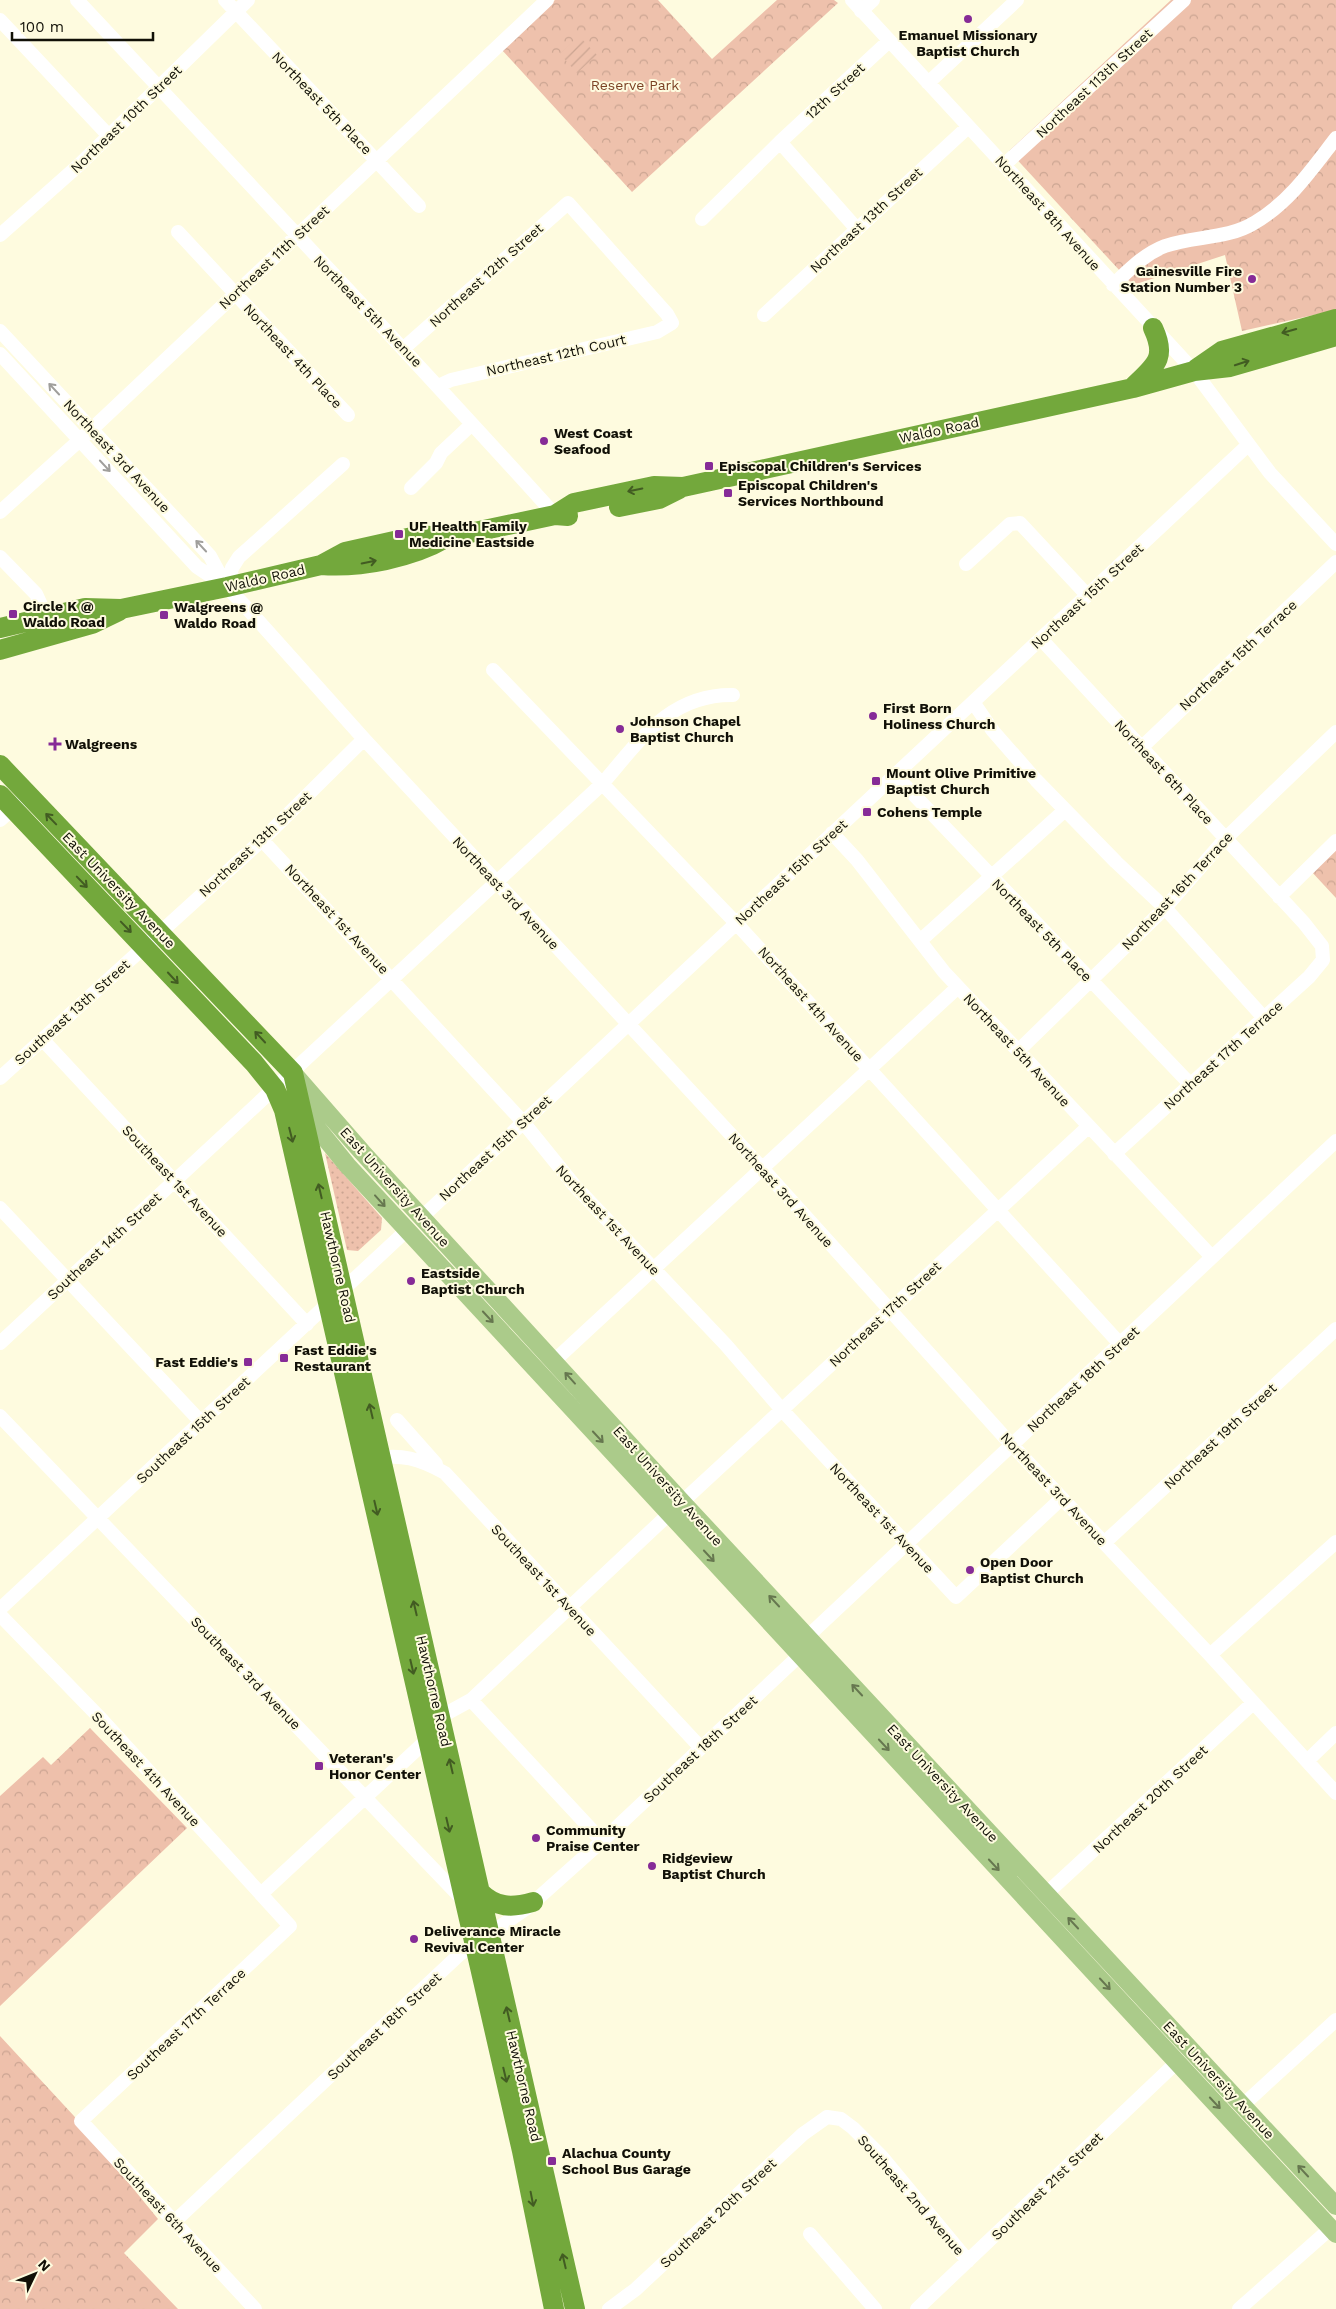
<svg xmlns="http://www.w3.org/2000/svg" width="1336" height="2309" font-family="'Work Sans',sans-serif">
  <defs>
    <pattern id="grass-dots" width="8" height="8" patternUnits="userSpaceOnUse" patternTransform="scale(1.25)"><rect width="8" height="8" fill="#eec1ac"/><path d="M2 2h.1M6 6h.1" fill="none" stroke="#cba592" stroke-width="1.8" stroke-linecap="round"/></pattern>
    <pattern id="forest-crowns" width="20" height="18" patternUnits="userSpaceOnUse" patternTransform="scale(1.25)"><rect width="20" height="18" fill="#eec0ab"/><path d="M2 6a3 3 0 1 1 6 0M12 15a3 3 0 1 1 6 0" fill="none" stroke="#cba492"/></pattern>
    <pattern id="park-crowns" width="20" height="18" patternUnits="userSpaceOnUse" patternTransform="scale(1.25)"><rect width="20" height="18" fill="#eec1ac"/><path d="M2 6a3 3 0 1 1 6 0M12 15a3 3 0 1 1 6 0" fill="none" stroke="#cba592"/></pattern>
    <pattern id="garden-furrows" width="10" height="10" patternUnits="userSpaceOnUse" patternTransform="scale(1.25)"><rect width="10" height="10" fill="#eec1ac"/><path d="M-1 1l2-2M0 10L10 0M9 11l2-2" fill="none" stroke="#cba592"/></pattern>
  </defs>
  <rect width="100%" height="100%" fill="#fefbdf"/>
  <path fill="url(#grass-dots)" d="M325,1153L382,1218L381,1230L358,1251L347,1250Z"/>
  <path fill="url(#forest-crowns)" d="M90,1728L187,1828L0,2006V1796L43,1757L51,1765Z
    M0,2036L74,2116L158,2219L124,2253L178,2309H0Z"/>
  <path fill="url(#park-crowns)" d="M555,0H658L712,59L777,0H834L838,3L632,192L502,50Z
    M1171,0H1336V310L1242,331L1225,255L1133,285L1009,151Z
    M1336,846V898L1310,870Z"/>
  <path fill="url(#garden-furrows)" d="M579,36L597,55L577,73L560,54Z"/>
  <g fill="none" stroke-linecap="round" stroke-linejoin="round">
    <path stroke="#fff" stroke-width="14" d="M77,0C237,171 398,341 555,515
      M225,0L419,206
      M852,0L1194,371L1270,473L1336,544
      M861,11L873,0
      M0,20L109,136
      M928,83L1017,0
      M780,142L856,228
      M1004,165L1184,0
      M702,219L780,142L889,41
      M178,232L348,415
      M0,235L79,165L248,0
      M1113,285C1129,270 1144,254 1165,246C1194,236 1228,239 1254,223C1289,203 1312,169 1336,138
      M764,315L968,127
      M0,331L210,556L225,584
      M404,348L568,203L667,314L672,323L657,332L451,380L438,386
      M0,354L197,567L227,587L246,607L364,739L761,1167L1008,1441L1210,1655L1336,1793
      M411,488L436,463L441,453L472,424
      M0,512L92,429L547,0
      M0,557L36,594L46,616
      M966,564L1010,524L1020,523L1087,595
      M227,587L232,568L239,557L343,464
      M1041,639L1304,923L1322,946L1323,960L1309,977L1114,1154
      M493,670L736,923L1121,1345
      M973,702L993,731L1036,780L1116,862L1165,908L1264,1018
      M1141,748L1336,562
      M895,775L1190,1084
      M0,820L28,795
      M832,833L857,860L944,972L1212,1257
      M262,840L523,1122L574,1185L726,1345L782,1410L956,1597L1062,1498
      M1279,897L1336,841
      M921,940L1065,810
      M42,1039L307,1324
      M1018,1051L1165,908L1225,839L1336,732
      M0,1078L262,840L364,739
      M0,1208L201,1422
      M422,1217L1248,445
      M0,1343L602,784C640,740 670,694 733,695
      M554,1361L958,987
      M0,1416L464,1901
      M397,1420L436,1464
      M372,1459C401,1453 420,1459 445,1473L701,1748
      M682,1502L1088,1127
      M1104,1543L1336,1329
      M0,1609L407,1230
      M0,1615L103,1721L290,1926L81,2121L255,2309
      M807,1637L1336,1141
      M1210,1655L1336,1542
      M471,1700L602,1841
      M440,1717L471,1700L669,1514
      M1307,1761L1336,1733
      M261,1894L428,1739
      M1046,1894L1253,1703
      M1242,2106L1336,2020
      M174,2222L460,1954L527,1908L602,1841L800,1655
      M810,2234L875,2309
      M609,2309L636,2289L803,2134L827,2117L841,2119L853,2128L882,2157L968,2261
      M917,2309L1177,2062
      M1239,2309L1331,2228"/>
    <path stroke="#abcb8a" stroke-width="18" d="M293,1073L362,1152L682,1502L1336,2206
      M300,1107L347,1165L407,1230L1336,2234"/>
    <path stroke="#73a83c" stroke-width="20" d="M1196,369L1222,351L1336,319
      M1134,386C1156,365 1167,358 1153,328
      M619,507L659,499L679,489
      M555,515L574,503L654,486L683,487L1133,388L1194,371L1230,367L1336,336
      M321,565C360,568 412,558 446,538
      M0,628L85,608L121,609L227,587L321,565L345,552L421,535L446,538L555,515L568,516
      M0,650L92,624L119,611
      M0,765L293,1073L575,2309
      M0,795L254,1063L275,1089L284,1110L522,2151L554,2309
      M480,1892C496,1908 512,1908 533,1902"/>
  </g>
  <defs><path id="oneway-shaft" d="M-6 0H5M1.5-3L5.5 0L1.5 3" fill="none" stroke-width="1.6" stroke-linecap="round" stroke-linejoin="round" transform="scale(1.25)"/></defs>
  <g stroke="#425c22">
    <use href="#oneway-shaft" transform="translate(1289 331) rotate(164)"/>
    <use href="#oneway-shaft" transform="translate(1242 363) rotate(-18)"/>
    <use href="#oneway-shaft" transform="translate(635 490) rotate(168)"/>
    <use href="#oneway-shaft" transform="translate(369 562) rotate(-12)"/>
    <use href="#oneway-shaft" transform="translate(51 819) rotate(-134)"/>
    <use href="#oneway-shaft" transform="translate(82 882) rotate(46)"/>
    <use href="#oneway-shaft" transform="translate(126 927) rotate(46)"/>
    <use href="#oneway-shaft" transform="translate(173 978) rotate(47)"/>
    <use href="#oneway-shaft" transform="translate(260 1037) rotate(-133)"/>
    <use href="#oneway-shaft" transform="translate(291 1135) rotate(76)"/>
    <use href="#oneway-shaft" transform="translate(320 1191) rotate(-103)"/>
    <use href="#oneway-shaft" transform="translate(371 1411) rotate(-103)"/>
    <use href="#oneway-shaft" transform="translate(376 1508) rotate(77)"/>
    <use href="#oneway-shaft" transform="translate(415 1608) rotate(-103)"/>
    <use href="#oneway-shaft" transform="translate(412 1667) rotate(77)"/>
    <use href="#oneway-shaft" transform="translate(451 1766) rotate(-103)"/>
    <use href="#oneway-shaft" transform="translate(448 1825) rotate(77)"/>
    <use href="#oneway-shaft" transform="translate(508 2014) rotate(-103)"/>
    <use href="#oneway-shaft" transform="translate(505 2075) rotate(77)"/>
    <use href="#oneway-shaft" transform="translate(532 2199) rotate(79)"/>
    <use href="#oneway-shaft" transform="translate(564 2261) rotate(-103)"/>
  </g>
  <g stroke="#a09f9c">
    <use href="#oneway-shaft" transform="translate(54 389) rotate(-133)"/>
    <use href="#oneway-shaft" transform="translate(105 466) rotate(47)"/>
    <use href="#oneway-shaft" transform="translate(201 546) rotate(-133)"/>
  </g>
  <g stroke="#66774f">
    <use href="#oneway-shaft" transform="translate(380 1201) rotate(48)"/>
    <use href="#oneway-shaft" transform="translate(488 1317) rotate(47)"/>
    <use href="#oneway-shaft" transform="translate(570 1378) rotate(-132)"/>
    <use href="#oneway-shaft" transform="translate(598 1437) rotate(47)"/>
    <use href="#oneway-shaft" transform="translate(709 1556) rotate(47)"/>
    <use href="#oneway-shaft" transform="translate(774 1601) rotate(-133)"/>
    <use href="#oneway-shaft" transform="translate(857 1690) rotate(-133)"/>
    <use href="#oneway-shaft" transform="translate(884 1745) rotate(47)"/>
    <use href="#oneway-shaft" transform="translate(994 1865) rotate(47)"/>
    <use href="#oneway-shaft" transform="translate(1073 1923) rotate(-133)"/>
    <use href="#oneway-shaft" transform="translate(1105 1984) rotate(47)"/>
    <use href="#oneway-shaft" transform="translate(1215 2103) rotate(47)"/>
    <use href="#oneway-shaft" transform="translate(1303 2171) rotate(-133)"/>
  </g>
  <g fill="#862b97" stroke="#fefbdf" stroke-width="2">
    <circle cx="968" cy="19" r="5"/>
    <circle cx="1252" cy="279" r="5"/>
    <circle cx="544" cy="441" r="5"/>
    <rect x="704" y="461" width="10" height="10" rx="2.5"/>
    <rect x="723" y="488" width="10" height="10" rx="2.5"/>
    <rect x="394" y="529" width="10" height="10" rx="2.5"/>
    <rect x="8" y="609" width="10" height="10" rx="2.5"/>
    <rect x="159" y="610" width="10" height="10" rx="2.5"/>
    <circle cx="873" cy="716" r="5"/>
    <circle cx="620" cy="729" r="5"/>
    <path d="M52.5 736.5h5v5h5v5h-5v5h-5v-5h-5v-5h5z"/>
    <rect x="871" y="776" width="10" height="10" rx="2.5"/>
    <rect x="862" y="807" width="10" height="10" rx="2.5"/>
    <circle cx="411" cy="1281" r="5"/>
    <rect x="279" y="1353" width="10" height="10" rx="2.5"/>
    <rect x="243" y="1357" width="10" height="10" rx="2.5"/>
    <circle cx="970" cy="1570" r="5"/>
    <rect x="314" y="1761" width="10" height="10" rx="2.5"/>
    <circle cx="536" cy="1838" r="5"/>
    <circle cx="652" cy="1866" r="5"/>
    <circle cx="414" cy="1939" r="5"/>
    <rect x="547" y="2156" width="10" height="10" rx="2.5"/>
  </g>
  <g text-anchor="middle" stroke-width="4" stroke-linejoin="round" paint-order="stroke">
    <g font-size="14" font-weight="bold" fill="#111007" stroke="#fefbdf" text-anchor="start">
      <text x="968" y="40" text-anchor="middle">Emanuel Missionary<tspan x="968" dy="16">Baptist Church</tspan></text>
      <text x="1242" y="276" text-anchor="end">Gainesville Fire<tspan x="1242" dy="16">Station Number 3</tspan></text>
      <text x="554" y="438">West Coast<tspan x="554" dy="16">Seafood</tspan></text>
      <text x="719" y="471">Episcopal Children's Services</text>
      <text x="738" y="490">Episcopal Children's<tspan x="738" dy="16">Services Northbound</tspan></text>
      <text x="409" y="531">UF Health Family<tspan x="409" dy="16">Medicine Eastside</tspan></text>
      <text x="23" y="611">Circle K @<tspan x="23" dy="16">Waldo Road</tspan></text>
      <text x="174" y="612">Walgreens @<tspan x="174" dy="16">Waldo Road</tspan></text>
      <text x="883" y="713">First Born<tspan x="883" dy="16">Holiness Church</tspan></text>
      <text x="630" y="726">Johnson Chapel<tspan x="630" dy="16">Baptist Church</tspan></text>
      <text x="65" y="749">Walgreens</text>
      <text x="886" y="778">Mount Olive Primitive<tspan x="886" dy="16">Baptist Church</tspan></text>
      <text x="877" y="817">Cohens Temple</text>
      <text x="421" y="1278">Eastside<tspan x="421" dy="16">Baptist Church</tspan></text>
      <text x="294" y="1355">Fast Eddie's<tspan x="294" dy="16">Restaurant</tspan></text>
      <text x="238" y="1367" text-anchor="end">Fast Eddie's</text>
      <text x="980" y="1567">Open Door<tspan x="980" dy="16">Baptist Church</tspan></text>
      <text x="329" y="1763">Veteran's<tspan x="329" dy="16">Honor Center</tspan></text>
      <text x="546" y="1835">Community<tspan x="546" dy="16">Praise Center</tspan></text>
      <text x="662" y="1863">Ridgeview<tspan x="662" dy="16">Baptist Church</tspan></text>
      <text x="424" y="1936">Deliverance Miracle<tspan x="424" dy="16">Revival Center</tspan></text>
      <text x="562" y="2158">Alachua County<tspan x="562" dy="16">School Bus Garage</tspan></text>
    </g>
    <g font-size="14" fill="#111007" stroke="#fefbdf">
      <text transform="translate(1094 83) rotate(-43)" y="5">Northeast 113th Street</text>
      <text transform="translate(835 91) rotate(-43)" y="5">12th Street</text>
      <text transform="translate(322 103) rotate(46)" y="5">Northeast 5th Place</text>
      <text transform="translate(126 119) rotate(-44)" y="5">Northeast 10th Street</text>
      <text transform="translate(1048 213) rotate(48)" y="5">Northeast 8th Avenue</text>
      <text transform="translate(866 220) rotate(-43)" y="5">Northeast 13th Street</text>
      <text transform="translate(274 257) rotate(-43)" y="5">Northeast 11th Street</text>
      <text transform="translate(486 275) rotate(-42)" y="5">Northeast 12th Street</text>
      <text transform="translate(368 311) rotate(46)" y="5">Northeast 5th Avenue</text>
      <text transform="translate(556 355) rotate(-13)" y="5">Northeast 12th Court</text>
      <text transform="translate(293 356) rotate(47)" y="5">Northeast 4th Place</text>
      <text transform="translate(939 430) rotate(-12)" y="5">Waldo Road</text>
      <text transform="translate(117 456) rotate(47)" y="5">Northeast 3rd Avenue</text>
      <text transform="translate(265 578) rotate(-13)" y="5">Waldo Road</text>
      <text transform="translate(1087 596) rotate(-43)" y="5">Northeast 15th Street</text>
      <text transform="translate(1238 655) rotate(-43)" y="5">Northeast 15th Terrace</text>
      <text transform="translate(1164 772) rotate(47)" y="5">Northeast 6th Place</text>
      <text transform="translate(255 844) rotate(-43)" y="5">Northeast 13th Street</text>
      <text transform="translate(791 872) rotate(-43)" y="5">Northeast 15th Street</text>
      <text transform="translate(119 890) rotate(46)" y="5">East University Avenue</text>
      <text transform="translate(1177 891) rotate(-47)" y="5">Northeast 16th Terrace</text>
      <text transform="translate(506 893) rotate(47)" y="5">Northeast 3rd Avenue</text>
      <text transform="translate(337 919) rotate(47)" y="5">Northeast 1st Avenue</text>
      <text transform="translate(1042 930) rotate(46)" y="5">Northeast 5th Place</text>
      <text transform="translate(811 1004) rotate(48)" y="5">Northeast 4th Avenue</text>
      <text transform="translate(72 1012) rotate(-42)" y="5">Southeast 13th Street</text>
      <text transform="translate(1017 1050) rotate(47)" y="5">Northeast 5th Avenue</text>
      <text transform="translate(1223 1055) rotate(-42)" y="5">Northeast 17th Terrace</text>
      <text transform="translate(495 1148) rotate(-43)" y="5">Northeast 15th Street</text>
      <text transform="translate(175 1181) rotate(47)" y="5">Southeast 1st Avenue</text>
      <text transform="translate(395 1187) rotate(48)" y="5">East University Avenue</text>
      <text transform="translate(781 1190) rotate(48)" y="5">Northeast 3rd Avenue</text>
      <text transform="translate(608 1220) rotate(47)" y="5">Northeast 1st Avenue</text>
      <text transform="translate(104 1246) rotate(-43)" y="5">Southeast 14th Street</text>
      <text transform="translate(338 1267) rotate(77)" y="5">Hawthorne Road</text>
      <text transform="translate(885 1314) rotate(-43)" y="5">Northeast 17th Street</text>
      <text transform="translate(1083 1379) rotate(-43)" y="5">Northeast 18th Street</text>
      <text transform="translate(193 1430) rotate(-43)" y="5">Southeast 15th Street</text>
      <text transform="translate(1220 1436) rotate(-43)" y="5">Northeast 19th Street</text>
      <text transform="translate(668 1486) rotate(48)" y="5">East University Avenue</text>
      <text transform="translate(1054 1489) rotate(47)" y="5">Northeast 3rd Avenue</text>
      <text transform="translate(882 1518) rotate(47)" y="5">Northeast 1st Avenue</text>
      <text transform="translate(544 1580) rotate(47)" y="5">Southeast 1st Avenue</text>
      <text transform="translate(246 1673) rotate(46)" y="5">Southeast 3rd Avenue</text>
      <text transform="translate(434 1691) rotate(77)" y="5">Hawthorne Road</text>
      <text transform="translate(700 1749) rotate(-43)" y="5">Southeast 18th Street</text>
      <text transform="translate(146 1769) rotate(47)" y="5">Southeast 4th Avenue</text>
      <text transform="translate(943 1783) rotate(47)" y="5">East University Avenue</text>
      <text transform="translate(1150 1799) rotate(-43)" y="5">Northeast 20th Street</text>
      <text transform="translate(186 2024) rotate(-43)" y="5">Southeast 17th Terrace</text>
      <text transform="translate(384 2026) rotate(-43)" y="5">Southeast 18th Street</text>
      <text transform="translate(1219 2080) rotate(47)" y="5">East University Avenue</text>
      <text transform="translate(524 2086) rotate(77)" y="5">Hawthorne Road</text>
      <text transform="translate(1047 2186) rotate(-44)" y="5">Southeast 21st Street</text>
      <text transform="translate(911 2195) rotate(49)" y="5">Southeast 2nd Avenue</text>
      <text transform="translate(718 2213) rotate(-43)" y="5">Southeast 20th Street</text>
      <text transform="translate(168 2215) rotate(47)" y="5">Southeast 6th Avenue</text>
    </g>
    <g font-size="14" fill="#7c4225" stroke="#fefbdf">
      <text x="635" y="90">Reserve Park</text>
    </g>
  </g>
  <g transform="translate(35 2274) rotate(47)" stroke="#fefbdf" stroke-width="4" paint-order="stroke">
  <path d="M0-4L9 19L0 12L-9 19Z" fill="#111007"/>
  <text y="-8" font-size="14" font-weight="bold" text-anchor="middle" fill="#111007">N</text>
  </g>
  <path d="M12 32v8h141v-8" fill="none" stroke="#111007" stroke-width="2.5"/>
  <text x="20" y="32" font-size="15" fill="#111007" stroke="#fefbdf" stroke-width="4" paint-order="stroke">100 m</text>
</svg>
